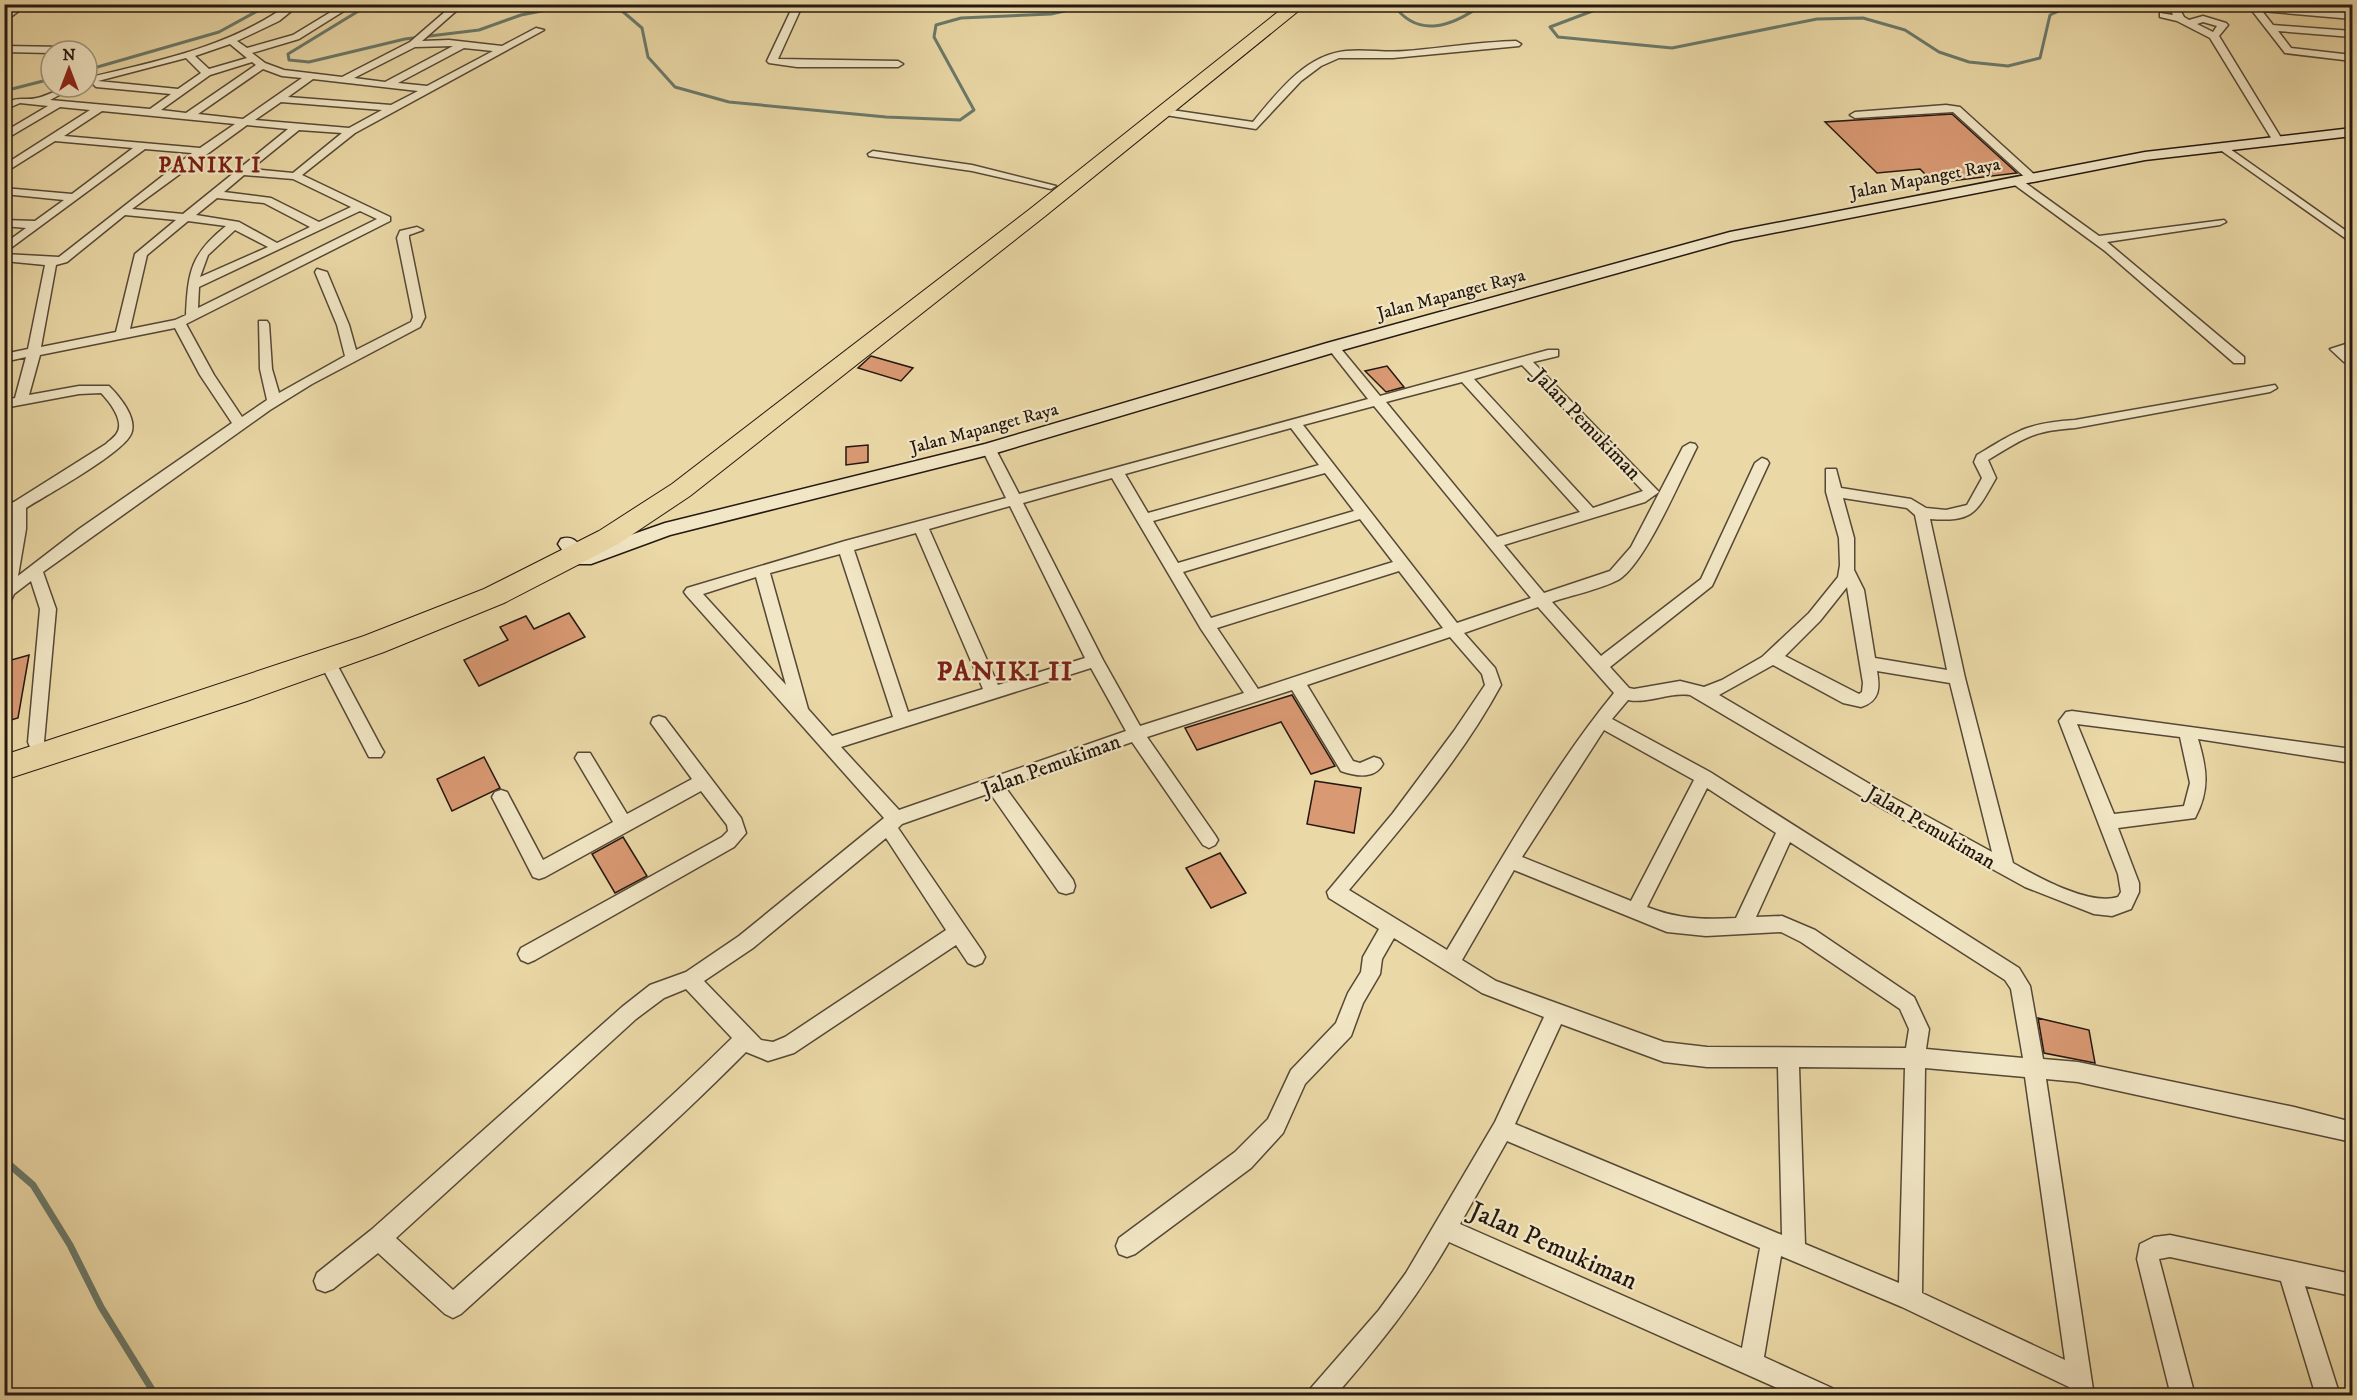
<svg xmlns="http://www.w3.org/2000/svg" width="2357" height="1400" font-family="'IM FELL DW Pica',serif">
  <rect width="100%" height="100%" fill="#ead8a6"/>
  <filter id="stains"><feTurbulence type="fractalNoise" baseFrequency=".00333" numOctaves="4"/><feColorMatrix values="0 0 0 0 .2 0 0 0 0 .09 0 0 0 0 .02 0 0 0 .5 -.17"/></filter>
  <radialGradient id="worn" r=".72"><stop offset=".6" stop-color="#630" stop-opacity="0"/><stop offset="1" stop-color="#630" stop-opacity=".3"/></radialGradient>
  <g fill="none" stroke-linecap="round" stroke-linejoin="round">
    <path stroke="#6a796a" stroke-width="3" d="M370,4L288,54L289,60L309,62L405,39L479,30L521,15L552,9L621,10L642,28L648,57L675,87L729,102L886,117L960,120L974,110L934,37L936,25L961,18L1051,14L1096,4
      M1393,4C1418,40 1453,26 1483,4
      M1611,4L1550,27L1558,37L1672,48L1817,19L1863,18L1905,30L1939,52L1969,62L2008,66L2040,58L2050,15L2074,4
      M87,70L219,32L270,4
      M4,91L51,79"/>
    <path stroke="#6a796a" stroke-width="7" d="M4,1160L33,1185L70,1245L101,1307L156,1396"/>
  </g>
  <path fill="#d99973" stroke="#241811" stroke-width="1.5" d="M1952,114L2017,173L1934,183L1920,169L1877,173L1825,122Z
    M871,356L913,368L901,381L858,368Z
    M1387,366L1404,387L1386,392L1365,371Z
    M868,445V462L846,465V447Z
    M569,613L585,637L479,686L464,660L508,640L500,627L526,616L534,629Z
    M29,655L18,718L4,722V662Z
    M1292,695L1335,766L1311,774L1281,722L1197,750L1185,728Z
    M484,757L500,788L452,811L437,779Z
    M1315,781L1361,788L1354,833L1307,824Z
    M623,837L647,876L615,893L592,854Z
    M1220,853L1246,893L1211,908L1186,868Z
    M2038,1018L2089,1030L2095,1063L2044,1053Z"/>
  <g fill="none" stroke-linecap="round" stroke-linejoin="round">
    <g stroke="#564836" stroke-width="3">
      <path id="street" d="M18,4H28L4,22V14Z
        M289,4H300L279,21L237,41L247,48L293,35L344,4H355L299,39L252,53L265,63L284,70L342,77L410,42L454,4H464L422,41L449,40L502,46L536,28L544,30L355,133L302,175L390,217V221L186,324L214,375L242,417L267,400L260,369L259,321H267L269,324L272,369L279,393L345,356L337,325L315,272L317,269L327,272L349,325L356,350L411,322L413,317L397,238L400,231L417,227L423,230L409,235V238L425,317L420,327L312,384L270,410L43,572L56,609L44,742L42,747H30L28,742L40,609L31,581L14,594L11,600L4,601V565L12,529V513L4,515V505L14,502L106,444C109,441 115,437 117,433C125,421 109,401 101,393L79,394L4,408V400L15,398L26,357L4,362V354L28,349L45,265L4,261V254L59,257L192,153L145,149L4,253V244L26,228L4,226V220L35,221L64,200L4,194V188L72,194L133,148L55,141L4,173V165L90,110L60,107L4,140V132L48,106L20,103L4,110V103C20,96 24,101 37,98C51,95 59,87 74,87L50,100L150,109L171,94L96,87L92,83L87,84V78C158,61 230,47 289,4ZM230,44L247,58L209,69L195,56ZM453,46L385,82L354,78L415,47ZM464,48L493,51L427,86L398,83ZM186,58L201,73L178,89L98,81ZM252,62L256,65L186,113L161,110L210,75ZM263,69L282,76L302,78L243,119L198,114ZM313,79L418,91L391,105L288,97ZM281,102L382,110L349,128L255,120ZM102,111L235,124L200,148L64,136ZM247,125L288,129L183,214L132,209ZM299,130L342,133L293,173L251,169ZM244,175L293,179L351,207L319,222L271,198L224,192ZM217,198L264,203L310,227L277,243L239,222L196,215ZM360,211L377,219L198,308L199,287ZM125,215L176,220L135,254L116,332L41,347L56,265L67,262ZM188,221L226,226C191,254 188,271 186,315L175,320L130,329L147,255ZM235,230L268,247L200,277L208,255ZM175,328L200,375L232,423L79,529L18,576L26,529V508C47,495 123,453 131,434C138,418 119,396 109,386H79L29,395L40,355Z
        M794,4H803L778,59L898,61L903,64L898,67H797L769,63L767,61Z
        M2168,4H2177L2184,17L2189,20L2203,16L2226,23L2228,25L2219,36L2283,141L2282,143L2273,141L2210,38L2177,21L2160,17V13L2173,15ZM2203,22L2217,26L2213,32L2197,24Z
        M2255,5L2352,13V19L2262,11L2273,25L2352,31V37L2278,31L2291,48L2352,55V61L2285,53L2250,8Z
        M1516,41L1521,44L1519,46L1393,58H1339L1321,66L1301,81L1256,129L1165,115L1160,112L1165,109L1253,122C1277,93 1305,55 1346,51C1366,49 1386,53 1406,51C1442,48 1479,42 1516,41Z
        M4,46L64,47L69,50L51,53L4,52Z
        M1946,105L1960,107L2037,177V181H2029L1953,112L1855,118L1850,115L1855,112Z
        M2223,144L2352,235V243L2219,149L2218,147Z
        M873,151L972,165L1056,186L1051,189L972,171L869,156L868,154Z
        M2012,179H2020L2099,236L2224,220L2226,222L2220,225L2107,242L2244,357V363H2234L2105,251L2012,183Z
        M2352,342V350L2346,351L2352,355V362H2344L2330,349Z
        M1333,343L1337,344L1380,396L1548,350H1558V356L1533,362L1659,492L1645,502L1504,545L1544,593L1610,571L1631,547L1683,447L1690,443L1695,444L1697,447C1681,478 1647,559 1621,578C1609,587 1569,596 1552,602L1601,656L1701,579L1755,463L1762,458L1767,460L1769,463L1712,586L1610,667L1629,688L1634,689L1680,681L1704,687L1722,680L1762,657L1809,613L1838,577L1840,565L1839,538L1826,492V469H1836L1841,488L1911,499L1926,508L1946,510L1967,505L1982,478L1974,462L1977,455C2017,431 2027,423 2075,420L2275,385L2277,388L2270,392L2075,428C2032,431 2024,438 1988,460L1996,478C1976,513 1974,522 1930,519L1965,678L2013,863C2038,877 2089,906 2118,897L2121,892L2118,874L2059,721L2066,712L2072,711L2352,749V763L2198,739C2207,769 2210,790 2195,818L2118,828L2139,883V892L2131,909L2112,916L2094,914L2025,887L1878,806L1690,695C1668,692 1649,704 1628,700L1612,719L1710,772L2019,968L2030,986L2043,1059L2078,1062L2294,1107L2352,1122V1142L2078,1082L2046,1079L2094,1396H2070L2069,1387L1902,1307L1781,1256L1764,1357L1832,1388L1836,1396H1795L1449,1242C1415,1301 1380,1344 1335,1396H1307L1311,1388L1379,1310L1406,1273L1495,1122L1544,1017L1482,993L1394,938L1382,959L1380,974L1363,1003L1351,1036L1305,1084L1283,1133L1251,1168L1135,1254L1127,1257L1119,1254L1116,1246L1119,1238L1235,1152L1268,1119L1291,1070L1336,1023L1348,993L1361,972L1363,957L1379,929L1329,898L1327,892L1393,813L1454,731L1485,685L1482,674L1450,637L1307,685L1353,761L1360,763L1374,757L1380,759L1383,764C1374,780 1355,776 1341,771L1292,690L1147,737L1215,835L1218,840L1215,845L1209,848L1203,845L1132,742L1005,787L1073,880L1075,886L1073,892L1066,894L1059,892L990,793L902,824L898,828L982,951L985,957L982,963L975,966L968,963L956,945L794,1053L768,1061L746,1052C655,1144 556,1227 461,1314L453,1318L445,1314L378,1253L333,1289L325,1292L317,1289L314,1281L317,1273L371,1230L622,1007L650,985L686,972L739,936L884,818L687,596L684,592L687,588L845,541L1006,498L982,449L984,446H994L1019,494L1368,399L1327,347ZM1522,365L1643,491L1593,508L1474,379ZM1462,382L1580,512L1497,537L1386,402ZM1374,406L1531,598L1457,623L1303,425ZM1291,428L1319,465L1148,513L1125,474ZM1325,473L1354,511L1178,563L1153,521ZM1112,478L1201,629L1244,693L1140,726L1103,660L1023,503ZM1843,498L1907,508L1915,515L1947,670L1875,658L1864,590L1854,570V538ZM1010,506L1085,658L998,685L929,529ZM1360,519L1393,562L1211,618L1183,572ZM916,533L983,689L908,712L854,550ZM840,554L893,717L832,736L808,709L770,573ZM1399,571L1443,628L1258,689L1217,628ZM756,577L786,685L703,594ZM1847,587L1863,683L1862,692L1859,694L1785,656L1820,621ZM1538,607L1614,693C1551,770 1498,865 1447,950L1349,890C1403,826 1461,759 1501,685L1495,668L1464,633ZM1773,665L1843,703L1861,707C1880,701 1880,688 1877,671L1950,683L1992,852L1890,796L1719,695ZM1091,668L1126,731L899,810L841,747ZM2077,724L2180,737L2190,783L2184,806L2114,814ZM1604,730L1694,780L1631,901L1522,857ZM1707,788L1776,833L1736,918C1705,920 1677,919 1647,907ZM886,838L946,930L785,1037L773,1042L761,1040L704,981L753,948ZM1790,842L2005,980L2011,989L2023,1058L1926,1049L1929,1029L1914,997L1815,930L1782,916L1756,917ZM1514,870L1667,932L1706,936L1781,932L1801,942L1900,1009L1909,1029L1906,1048L1707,1047L1664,1042L1496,981L1462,960ZM686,989L732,1038C643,1126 546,1207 453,1290L396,1238L636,1019L664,998ZM1561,1024L1664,1062L1707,1067H1778L1782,1235L1515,1124ZM1799,1067L1905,1068L1899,1283L1805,1244ZM1925,1068L2025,1077L2065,1360L1922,1293ZM1507,1141L1760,1248L1742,1348L1460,1224Z
        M327,655L333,657L381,747L384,752L381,757H369L319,661Z
        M659,716L665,718L741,818L746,833L734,847L535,960L528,963L521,960L518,954L521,948L722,837L728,831L727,825L701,791L545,877L539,879L533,877L492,797L495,792L501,790L507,792L543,860L613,822L575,758L578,753H590L627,814L692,779L651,723L653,718Z
        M2170,1235L2352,1274V1296L2305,1286L2340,1396H2316L2281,1281L2170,1257L2159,1259L2195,1396H2171L2137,1259L2140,1244L2154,1237Z"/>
    </g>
    <g stroke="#241811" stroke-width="3">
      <path id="secondary" d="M2352,128V136L2145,160L1732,241L1339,351L996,453L670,535L591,564H572L558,544L561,539C573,535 577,542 584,551L588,550L665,523L985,444L1327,343L1730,232L2145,152Z"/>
    </g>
    <g stroke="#241811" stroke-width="2">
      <path id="highway" d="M1288,4H1307L1044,217L690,496L618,544L504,603L384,652L247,701L4,780V755L364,636L484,589L599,531L672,484L1030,209Z"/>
    </g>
    <use href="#street" fill="#f1e6c5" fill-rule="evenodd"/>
    <use href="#secondary" fill="#f1e6c5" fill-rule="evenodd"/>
    <use href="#highway" fill="#ead8a6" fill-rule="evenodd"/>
  </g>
  <g text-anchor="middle" stroke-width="4.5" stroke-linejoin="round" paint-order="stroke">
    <g font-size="18" fill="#241811" stroke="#f1e6c5">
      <text transform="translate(1925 178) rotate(-11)" y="6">Jalan Mapanget Raya</text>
      <text transform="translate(1451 294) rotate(-15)" y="6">Jalan Mapanget Raya</text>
      <text transform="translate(984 428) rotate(-15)" y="6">Jalan Mapanget Raya</text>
    </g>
    <g font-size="21" fill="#241811" stroke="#f1e6c5">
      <text transform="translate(1587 424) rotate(46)" y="7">Jalan Pemukiman</text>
      <text transform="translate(1051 765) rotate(-20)" y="7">Jalan Pemukiman</text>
      <text transform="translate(1931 827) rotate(30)" y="7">Jalan Pemukiman</text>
    </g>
    <g font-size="22" font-weight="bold" letter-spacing="1.5" fill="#7a1f14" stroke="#f1e6c5">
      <text x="210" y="172">PANIKI I</text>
    </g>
    <g font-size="26" fill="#241811" stroke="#f1e6c5">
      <text transform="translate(1554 1245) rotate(24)" y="9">Jalan Pemukiman</text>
    </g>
    <g font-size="27" font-weight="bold" letter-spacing="1.5" fill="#7a1f14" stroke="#f1e6c5">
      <text x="1005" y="680">PANIKI II</text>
    </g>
  </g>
  <rect width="2357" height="1400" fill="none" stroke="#ead8a6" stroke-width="24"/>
  <rect x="6" y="6" width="2345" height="1388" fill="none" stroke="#241811" stroke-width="3"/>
  <rect x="12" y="12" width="2333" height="1376" fill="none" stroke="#241811" stroke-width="1.5"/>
  <g transform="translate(69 69)"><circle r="28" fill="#f1e6c5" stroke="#9f947d" stroke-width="1.5"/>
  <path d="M0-4.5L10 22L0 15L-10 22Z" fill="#8f2418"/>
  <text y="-9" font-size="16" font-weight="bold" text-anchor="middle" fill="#241811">N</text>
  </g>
  <rect width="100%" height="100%" filter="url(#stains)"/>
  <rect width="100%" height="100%" fill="url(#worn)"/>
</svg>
